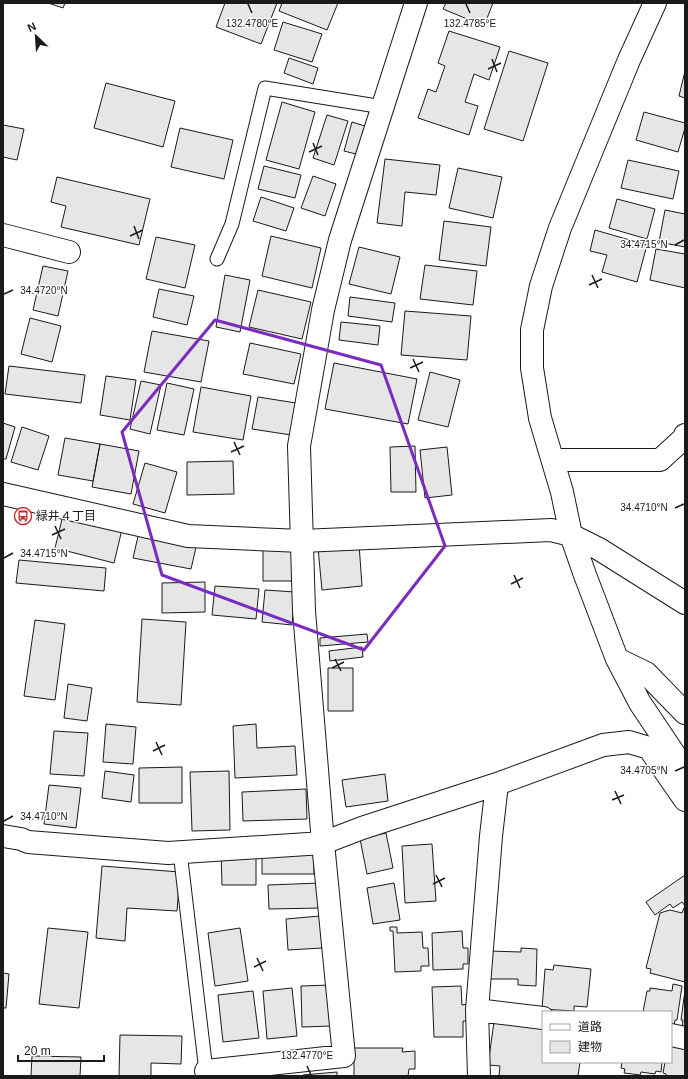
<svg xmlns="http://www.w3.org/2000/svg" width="688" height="1079" font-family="Arial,'Noto Sans JP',sans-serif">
  <rect width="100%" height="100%" fill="#fff"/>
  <path fill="#e6e6e6" stroke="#1a1a1a" d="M48,3H65L63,8Z
    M225,3H277L261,44L216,27Z
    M282,3H338L327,30L279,11Z
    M446,3H493L484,26L443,9Z
    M283,22L322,34L312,62L274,50Z
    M449,31L500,47L489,80L474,74L465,102L478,106L469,135L418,118L428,89L436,92L445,66L438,63Z
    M509,51L548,63L523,141L484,129Z
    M289,58L318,68L313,84L284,73Z
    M685,71V98L679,96Z
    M106,83L175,101L163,147L94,128Z
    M282,102L315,112L299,169L266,160Z
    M644,112L685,123V128L678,152L636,140Z
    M327,115L348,121L334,165L313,158Z
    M352,122L368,127L360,155L344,151Z
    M3,125L24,129L17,160L3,157Z
    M180,128L233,140L224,179L171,167Z
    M385,159L440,165L436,195L405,192L402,226L377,223Z
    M628,160L679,171L673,199L621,188Z
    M264,166L301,175L295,198L258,189Z
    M458,168L502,177L493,218L449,208Z
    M313,176L336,184L325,216L301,208Z
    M57,177L150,199L139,245L61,227L66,206L51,202Z
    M261,197L294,208L286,231L253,221Z
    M617,199L655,209L647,239L609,228Z
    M665,210L685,214V247L659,242Z
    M444,221L491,227L486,266L439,260Z
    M595,230L647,245L637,282L602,272L607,255L590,251Z
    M271,236L321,248L312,288L262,276Z
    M156,237L195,245L185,288L146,279Z
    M359,247L400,257L391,294L349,284Z
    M656,249L685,254V288L650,280Z
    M425,265L477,271L473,305L420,299Z
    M43,266L68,271L58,316L33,310Z
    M225,275L250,280L240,332L216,327Z
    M159,289L194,296L187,325L153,317Z
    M258,290L311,302L302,339L249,327Z
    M350,297L395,303L392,322L348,316Z
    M405,311L471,316L467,360L401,355Z
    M30,318L61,326L52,362L21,354Z
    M341,322L380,326L378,345L339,340Z
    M152,331L209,341L201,382L144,372Z
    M250,343L301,354L294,384L243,374Z
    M334,363L417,379L408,424L325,409Z
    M9,366L85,375L81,403L5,394Z
    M430,372L460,380L448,427L418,420Z
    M106,376L136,380L130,420L100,415Z
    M141,381L161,385L150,434L130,429Z
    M167,383L194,389L184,435L157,430Z
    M201,387L251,396L243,440L193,432Z
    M258,397L296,403L291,435L252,429Z
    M3,423L15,427L6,459H3Z
    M22,427L49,436L38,470L11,462Z
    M65,438L100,444L93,481L58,475Z
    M100,444L139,451L131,494L92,487Z
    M415,446L416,492H391L390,447Z
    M447,447L452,495L425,498L420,450Z
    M233,461L234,494L187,495V462Z
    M145,463L177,472L165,513L133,504Z
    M64,511L123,525L114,563L55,548Z
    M139,532L197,543L191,569L133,558Z
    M359,544L362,586L322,590L318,548Z
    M263,545H295V581H263Z
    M19,560L106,568L104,591L16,583Z
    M205,582V612L162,613V583Z
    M215,586L259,589L256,619L212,615Z
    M265,590L295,592L292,625L262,622Z
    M142,619L186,622L181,705L137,702Z
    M35,620L65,624L55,700L24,696Z
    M367,634L368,642L320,646V638Z
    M362,647L363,657L330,661L329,651Z
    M328,668H353V711H328Z
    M68,684L92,688L87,721L64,718Z
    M106,724L136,727L133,764L103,762Z
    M256,724L257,748L295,746L297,775L235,778L233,726Z
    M54,731L88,733L84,776L50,774Z
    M182,767V803H139V768Z
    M105,771L134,775L131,802L102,798Z
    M229,771L230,830L192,831L190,772Z
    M385,774L388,801L346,807L342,780Z
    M49,785L81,788L76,828L44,824Z
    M306,789L307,819L243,821L242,792Z
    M386,833L393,868L367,874L360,839Z
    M432,844L436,901L405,903L402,846Z
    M262,850H314V874H262Z
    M221,852H256V885H222Z
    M102,866L180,872L177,911L127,908L125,941L96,938Z
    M685,875V906L682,902L673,908L670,904L655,915L646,902Z
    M320,883L321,908L269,909L268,885Z
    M394,883L400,920L373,924L367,888Z
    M684,908L685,909V982L650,973L651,969L646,968L660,913L670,910L682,913Z
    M320,916L322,948L288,950L286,919Z
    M390,927H397V933L422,932L423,948H428L429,966H421V971L395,972L393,931H390Z
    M48,928L88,932L79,1008L39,1004Z
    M240,928L248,981L215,986L208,933Z
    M462,931L463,948H468V964H463V969L433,970L432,933Z
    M521,948L537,949L536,986L518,985V979H487L488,951L521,952Z
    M554,965L591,969L587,1007L574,1006V1011L542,1009L545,969L553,970Z
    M3,973L9,974L6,1008H3Z
    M673,984L682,986L677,1020H675L674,1025H671V1012H643L647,991H650V988L672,991Z
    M331,985L332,1026L302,1027L301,986Z
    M461,986L462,1005L467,1004V1021H463V1037H434L432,987Z
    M292,988L297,1036L267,1039L263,991Z
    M685,990V1027H682L683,1020H681Z
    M253,991L259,1038L223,1042L218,995Z
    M494,1022L543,1029V1062H580L578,1076H499L500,1066L488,1065Z
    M120,1035L182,1036L181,1064L151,1063V1076H119Z
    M671,1041L685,1046V1076H666V1074L663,1073L665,1062H671Z
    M354,1048H403L402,1052L415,1051V1069H409L408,1076H354Z
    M32,1056L81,1057L80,1076H31Z
    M622,1062H662L661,1072L656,1071L655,1074L641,1072L640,1075L624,1073L625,1069L621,1068Z
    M337,1072V1076H303V1075Z"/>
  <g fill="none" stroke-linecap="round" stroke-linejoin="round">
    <g stroke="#1a1a1a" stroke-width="15">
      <path id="service" d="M217,259L232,224L265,88L383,107
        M180,852L206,1071"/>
    </g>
    <g stroke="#1a1a1a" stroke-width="24">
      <path id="minor" d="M3,235L69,252
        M553,460H660L684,438L685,435
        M571,535L585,575L617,659L640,703L685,770
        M617,659L646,673L685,713
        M3,836L21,839L28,842L168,853L323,843L362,828L497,784L603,745L629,742L649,748L685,800
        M477,1010L543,1018
        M671,1035L685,1038
        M206,1071L344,1056L323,843L304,611L299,446L323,310L340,240L416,3
        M479,1076L477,1010L491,836L497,784"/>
    </g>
    <g stroke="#1a1a1a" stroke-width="24">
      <path id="tertiary" d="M3,494L188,536L302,541L551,530L571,535L599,549L685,603
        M571,535L562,492L540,418L532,368V330L541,286L560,228L629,60L655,3"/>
    </g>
    <use href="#service" stroke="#fff" stroke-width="13"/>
    <use href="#minor" stroke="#fff" stroke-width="22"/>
    <use href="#tertiary" stroke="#fff" stroke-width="22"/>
  </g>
  <path fill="none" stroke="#7b2cbf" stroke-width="3" stroke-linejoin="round" d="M215,320L381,365L445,546L364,650L162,575L122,432Z"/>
  <path fill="none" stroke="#1a1a1a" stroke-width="1.5" d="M248,4L252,13M466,4L470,13M492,59L497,72M488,69L501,63M313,143L318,155M309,152L322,146M134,226L139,239M130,236L143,230M675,245L684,240M592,275L598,288M589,285L602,279M4,294L13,290M413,359L419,372M410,368L423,362M234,442L240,455M231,452L244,446M675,508L684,504M55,526L61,539M52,535L65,529M4,558L13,553M514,575L520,588M511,584L523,578M335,659L341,671M332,668L344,662M156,742L162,755M153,751L165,745M675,771L684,767M615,791L621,804M612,800L624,795M4,821L13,816M436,875L442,887M433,884L445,878M257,958L263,971M254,967L266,961M307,1066L311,1075"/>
  <defs>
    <g id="bus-ring" transform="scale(0.9)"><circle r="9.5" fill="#fff" stroke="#c62828" stroke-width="1.5"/><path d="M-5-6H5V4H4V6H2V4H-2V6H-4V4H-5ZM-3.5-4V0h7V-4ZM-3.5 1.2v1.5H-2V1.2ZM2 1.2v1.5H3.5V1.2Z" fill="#c62828"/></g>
  </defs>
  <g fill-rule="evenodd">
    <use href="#bus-ring" x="23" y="516"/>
  </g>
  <g text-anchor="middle" stroke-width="3" stroke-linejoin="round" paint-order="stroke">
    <g font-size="12" fill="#1a1a1a" stroke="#fff" text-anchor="start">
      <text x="36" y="520">緑井４丁目</text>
    </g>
  </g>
  <g font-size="10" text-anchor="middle" fill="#1a1a1a" stroke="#fff" stroke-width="3" stroke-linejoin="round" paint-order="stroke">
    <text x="252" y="27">132.4780°E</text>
    <text x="470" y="27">132.4785°E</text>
    <text x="644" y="248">34.4715°N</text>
    <text x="44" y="294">34.4720°N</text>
    <text x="644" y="511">34.4710°N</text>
    <text x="44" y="557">34.4715°N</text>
    <text x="644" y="774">34.4705°N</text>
    <text x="44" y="820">34.4710°N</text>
    <text x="307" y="1059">132.4770°E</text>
  </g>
  <rect width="688" height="1079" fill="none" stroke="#1a1a1a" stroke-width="8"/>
  <rect x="542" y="1011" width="130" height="52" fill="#ffffff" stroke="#a3a3a3"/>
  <rect x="550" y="1024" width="20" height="6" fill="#ffffff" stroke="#a3a3a3"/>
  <text x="578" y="1031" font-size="12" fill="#1a1a1a">道路</text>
  <rect x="550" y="1041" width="20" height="12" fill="#e6e6e6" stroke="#a3a3a3"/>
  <text x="578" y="1051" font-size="12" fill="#1a1a1a">建物</text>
  <g transform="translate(36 36) rotate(335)" stroke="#ffffff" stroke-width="3" paint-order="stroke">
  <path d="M0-3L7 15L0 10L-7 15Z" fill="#1a1a1a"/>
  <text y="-6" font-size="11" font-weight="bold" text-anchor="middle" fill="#1a1a1a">N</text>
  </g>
  <path d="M18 1055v6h86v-6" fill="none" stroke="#1a1a1a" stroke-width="2"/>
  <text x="24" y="1055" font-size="12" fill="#1a1a1a" stroke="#ffffff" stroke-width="3" paint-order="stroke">20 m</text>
</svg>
